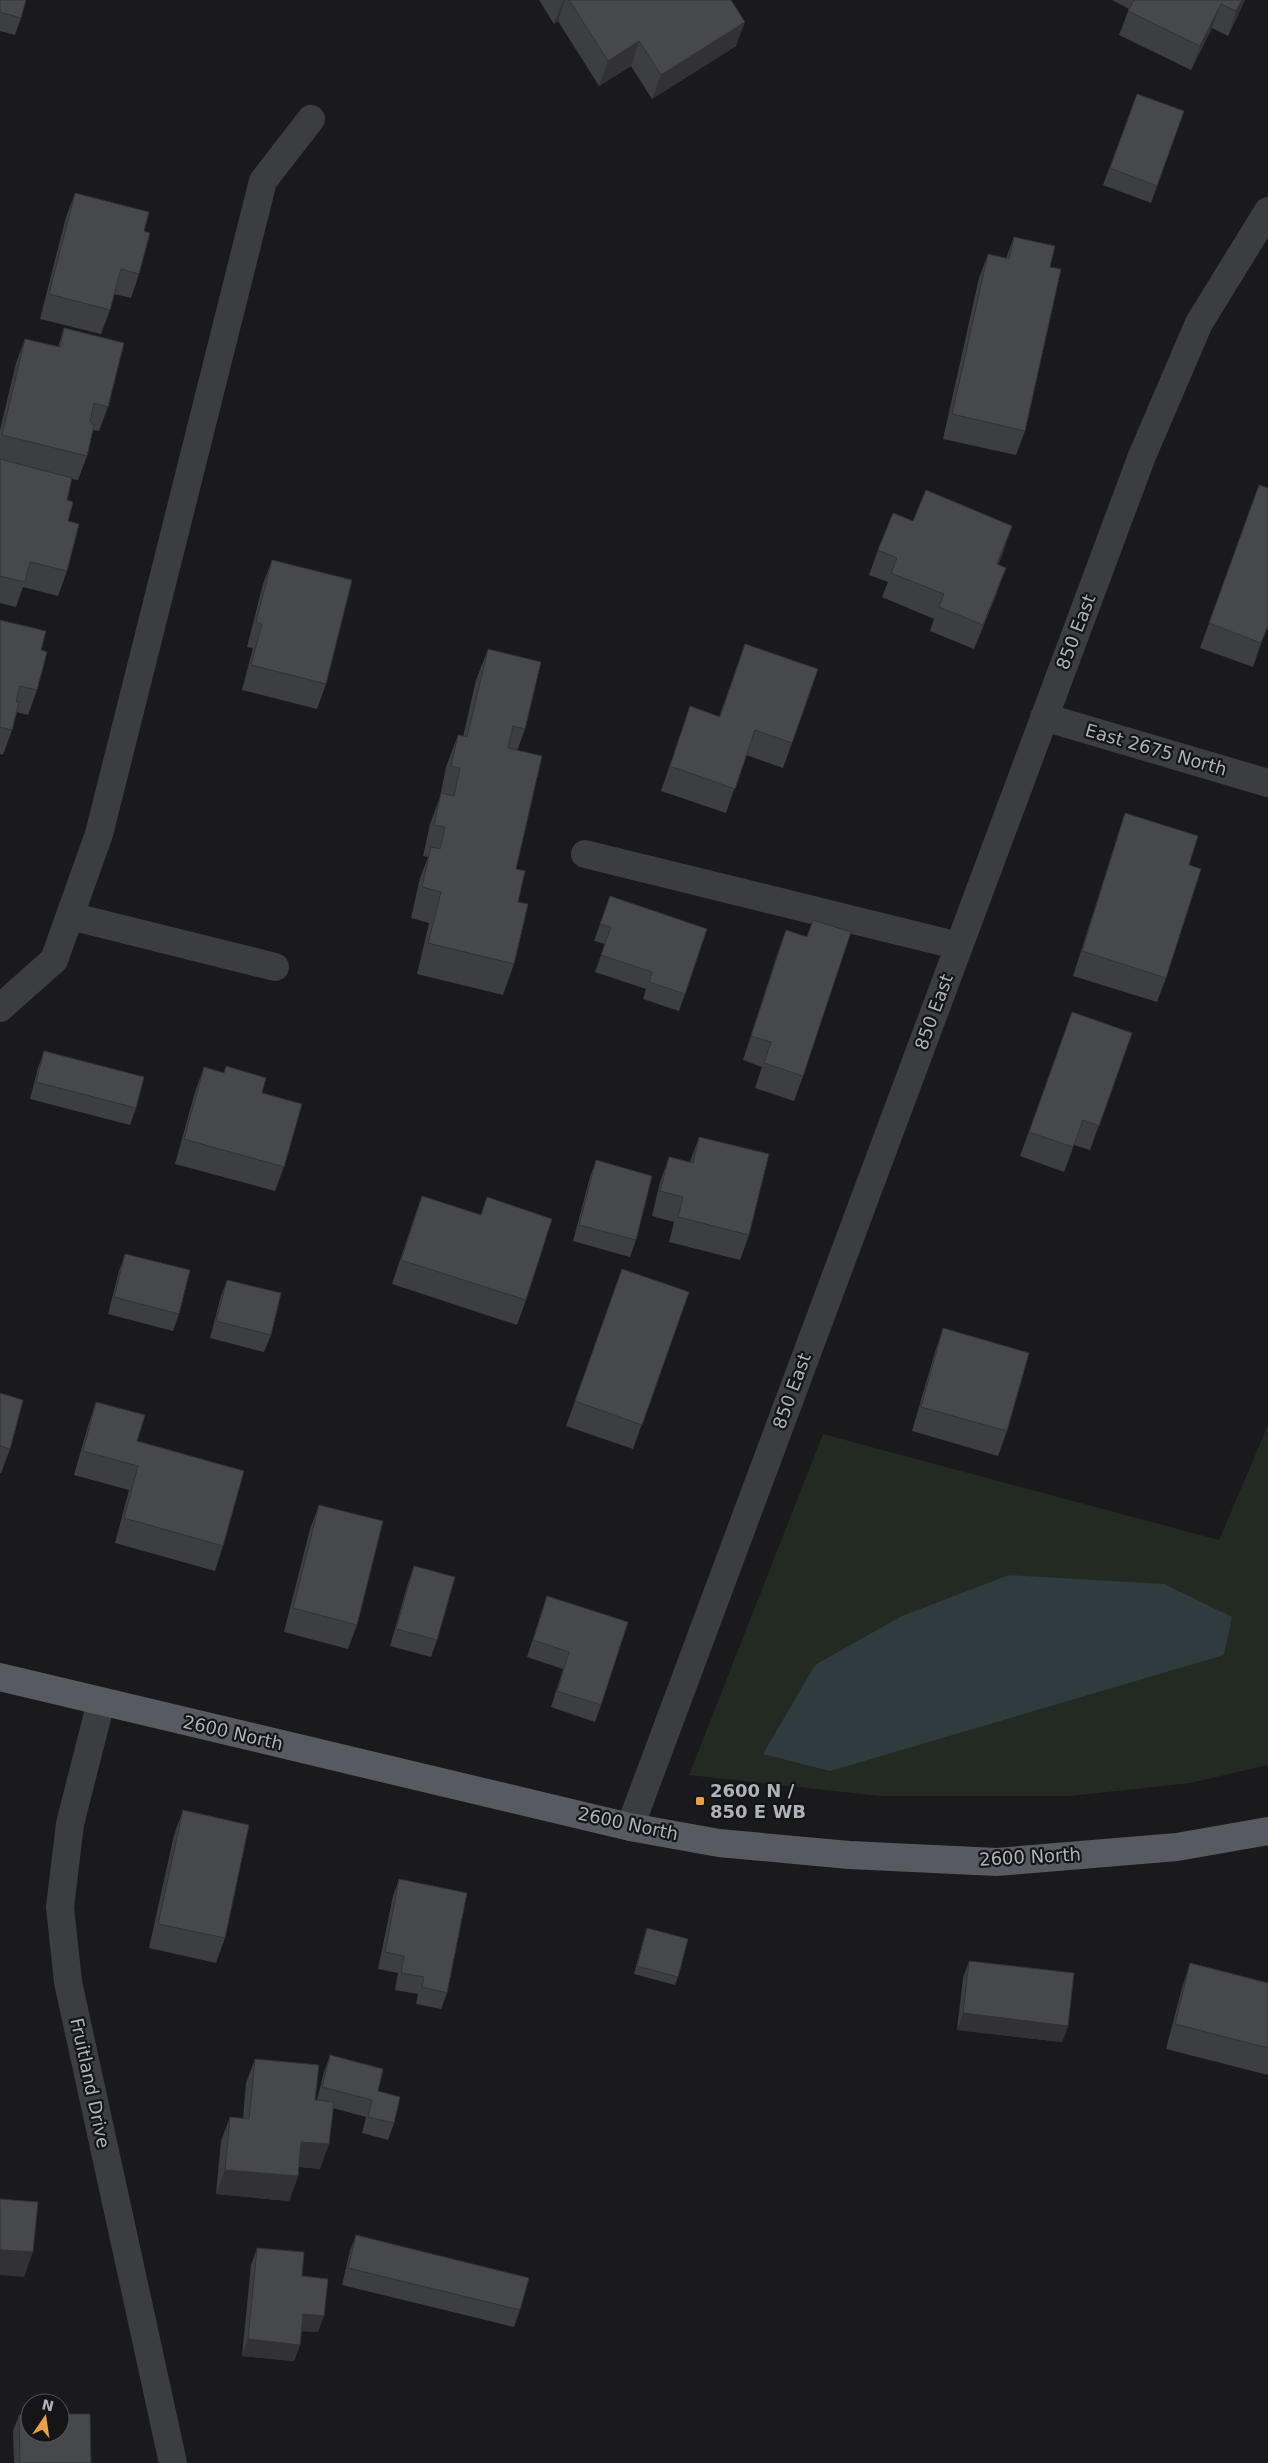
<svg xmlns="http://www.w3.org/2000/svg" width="1268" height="2463" font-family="'DejaVu Sans',sans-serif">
  <rect width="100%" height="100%" fill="#1a1a1c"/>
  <path fill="#222a22" d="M1268,1425V1765L1190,1783L1070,1796H880L689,1775L823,1434L1219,1540Z"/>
  <path fill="#303b40" d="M1009,1575L1164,1584L1232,1617L1224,1655L830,1771L763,1754L815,1665L902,1616Z"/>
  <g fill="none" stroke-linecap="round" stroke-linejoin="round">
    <path stroke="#3b3d41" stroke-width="28" d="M1044,717L1268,783
      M585,854L959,946
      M70,916L275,967
      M0,1008L54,960L99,834L263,181L311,119
      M101,1702L70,1824L60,1907L68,1982L173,2463
      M630,1827L1142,456L1199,323L1268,211"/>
    <path stroke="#575a60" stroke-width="28" d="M0,1677L630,1827L719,1843L849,1855L997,1862L1177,1847L1268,1831"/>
  </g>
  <path fill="#3d3e41" d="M0,0L21,18L15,35L0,31Z
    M539,0H731L736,46L652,99L631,66L599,86L558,21L554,24Z
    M1112,0H1245L1228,36L1212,28L1191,70L1119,35L1129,9Z
    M1137,94L1184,111L1151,203L1103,185Z
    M75,193L144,231L139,274L131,298L114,294L110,310L101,334L40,319L66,217Z
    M1014,237L1050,267L1025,431L1016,455L943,439L979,278L988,254L1006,258Z
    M64,328L108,407L99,431L93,430L87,456L78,480L72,479L67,500L68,521L67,571L58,596L23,587L16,607L0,603V430L16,363L25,339L58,347Z
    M1259,485L1268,488V630L1266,629L1253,667L1200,648Z
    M913,521L1004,550L998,565L997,593L974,649L930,631L934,619L882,597L888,582L869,575L878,550Z
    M272,560L326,684L317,709L242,690L253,648L247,647L263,584Z
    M0,620L41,650L37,690L28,715L16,712L12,730L3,755L0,754Z
    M745,644L792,743L783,768L746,755L726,813L661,791L690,706L719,717Z
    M488,649L525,729L517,751L516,869L518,902L514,964L503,995L417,974L429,923L411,918L420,878L428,857L423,856L430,824L440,797L446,767L458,735L463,737L476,680Z
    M1125,813L1189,865L1166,978L1157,1002L1073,976L1117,838Z
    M610,896L685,994L679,1011L643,999L646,989L595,972L605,944L594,941Z
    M786,930L803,1076L794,1101L755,1088L762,1067L743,1060L777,955Z
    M1072,1012L1132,1033L1090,1150L1074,1145L1064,1172L1020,1156Z
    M44,1051L136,1108L130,1125L30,1099L38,1068Z
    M204,1067L262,1093L284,1167L275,1191L175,1164L195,1092Z
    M699,1137L749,1235L740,1260L669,1242L674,1222L652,1216L660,1182L669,1157L690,1162Z
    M596,1160L636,1240L630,1257L573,1241L590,1177Z
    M422,1196L480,1215L526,1300L517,1325L392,1284L413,1221Z
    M125,1254L179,1314L173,1331L108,1314L119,1271Z
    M622,1269L689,1292L633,1449L566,1426Z
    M227,1280L271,1335L264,1352L210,1338L221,1296Z
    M943,1328L1007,1431L998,1456L912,1431L935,1352Z
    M0,1393L10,1449L1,1473H0Z
    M96,1402L223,1546L215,1571L115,1543L129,1490L74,1475L88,1426Z
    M319,1505L357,1625L348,1649L284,1632L310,1529Z
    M414,1566L437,1640L431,1657L390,1646L408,1583Z
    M547,1596L601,1705L595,1722L551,1707L563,1669L527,1657Z
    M183,1810L225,1938L216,1963L149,1948L174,1835Z
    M399,1879L447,1993L441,2009L416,2004L418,1994L395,1990L398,1973L378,1969L393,1896Z
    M647,1928L678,1977L675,1985L634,1974L644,1937Z
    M969,1961L1068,2026L1062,2042L957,2030L963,1978Z
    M1190,1963L1268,1983V2075L1166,2049L1182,1988Z
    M330,2055L378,2091L394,2123L388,2140L362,2133L366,2117L333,2108L320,2169L299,2167L298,2176L289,2201L216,2194L221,2141L230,2117L243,2118L246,2083L255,2059L315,2100H317L324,2072Z
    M356,2235L520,2310L514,2327L342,2285L350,2251Z
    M257,2248L302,2276L318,2332L301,2331L300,2345L294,2361L242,2356L251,2265Z
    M19,2415L91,2463H14L13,2431Z"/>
  <path fill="#323235" d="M563,0H565L558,21L554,24Z
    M1242,0H1245L1228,36L1236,11Z
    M1221,4L1212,28L1191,70L1200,46Z
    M745,22L736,46L652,99L661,75Z
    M639,41L631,66L599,86L608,61Z
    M1012,526L1004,550L988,589L997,564Z
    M1006,568L997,593L974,649L983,625Z
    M963,2013L1068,2026L1062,2042L957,2030Z
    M301,2142L329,2144L320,2169L292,2166Z
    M225,2170L298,2176L289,2201L216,2194Z
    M0,2250L33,2252L24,2277L0,2275Z
    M303,2314L324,2316L318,2332L296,2331Z
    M248,2339L300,2345L294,2361L242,2356Z"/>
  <path fill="#47484c" stroke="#323235" d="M0,0H26L21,18L0,12Z
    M569,0H731L745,22L661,75L639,41L608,61Z
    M1134,0H1242L1236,11L1221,4L1200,46L1128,11Z
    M1137,94L1184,111L1157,186L1110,168Z
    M75,193L149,212L144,231L150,233L139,274L121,269L110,310L49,294Z
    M1014,237L1055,246L1050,267L1061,269L1025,431L952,414L988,254L1009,259Z
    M64,328L124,343L108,407L94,403L90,422L94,425L87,456L2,435L25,339L60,347Z
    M0,459L72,478L67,500L73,502L68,521L79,524L67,571L30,562L25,582L0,576Z
    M1259,485L1268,488V625L1261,643L1209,623Z
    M926,490L1012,526L997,564L1006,568L983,625L939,607L944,594L891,573L897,558L878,550L893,513L913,521Z
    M272,560L352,580L326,684L251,665L262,624L256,622Z
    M0,620L46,631L41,650L47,652L37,690L20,686L16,702H19L12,730L0,727Z
    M745,644L818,669L792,743L755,730L735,789L670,766L690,706L720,717Z
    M488,649L541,662L525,729L513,726L508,748L542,756L516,869L525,871L518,902L528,904L514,964L428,943L441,892L422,887L431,847L440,849L445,827L434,825L441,793L454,796L460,768L451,766L458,735L467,737Z
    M1125,813L1198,836L1189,865L1201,869L1166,978L1082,951Z
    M610,896L707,929L685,994L649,982L652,972L601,955L611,927L600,924Z
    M813,920L851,932L803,1076L764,1063L771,1042L751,1036L786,930L807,937Z
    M1072,1012L1132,1033L1099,1126L1083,1120L1073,1147L1029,1132Z
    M44,1051L144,1077L136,1108L36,1082Z
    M226,1066L266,1078L262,1093L302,1104L284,1167L184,1139L204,1067L224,1073Z
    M699,1137L769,1154L749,1235L678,1217L683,1197L660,1191L669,1157L693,1163Z
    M596,1160L652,1176L636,1240L579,1225Z
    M422,1196L481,1215L487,1197L552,1219L526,1300L401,1260Z
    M125,1254L190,1270L179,1314L114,1297Z
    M622,1269L689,1292L642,1425L575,1401Z
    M227,1280L281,1293L271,1335L216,1321Z
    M943,1328L1029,1353L1007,1431L921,1407Z
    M0,1393L23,1400L10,1449L0,1446Z
    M96,1402L145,1415L137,1441L244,1471L223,1546L124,1518L138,1466L83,1451Z
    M319,1505L383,1521L357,1625L293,1608Z
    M414,1566L455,1577L437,1640L396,1629Z
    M547,1596L628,1622L601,1705L557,1691L569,1652L533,1640Z
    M183,1810L249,1825L225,1938L158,1924Z
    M399,1879L467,1893L447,1993L422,1987L424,1977L401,1973L404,1956L385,1952Z
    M647,1928L688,1939L678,1977L637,1966Z
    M969,1961L1074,1973L1068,2026L963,2013Z
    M1190,1963L1268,1983V2048L1175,2024Z
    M330,2055L383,2069L378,2091L400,2097L394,2123L368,2117L372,2100L322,2087Z
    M255,2059L319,2065L315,2100L334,2102L329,2144L301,2142L298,2176L225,2170L230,2117L249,2119Z
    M0,2199L38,2202L33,2252L0,2250Z
    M356,2235L529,2278L520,2310L348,2268Z
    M257,2248L304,2252L302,2276L328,2279L324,2316L303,2314L300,2345L248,2339Z
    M30,2414V2433H60V2414H90L91,2463H20L19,2415Z"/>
  <rect fill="#eb9e43" stroke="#151517" stroke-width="2" x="695" y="1796" width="10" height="10" rx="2.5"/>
  <g text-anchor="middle" stroke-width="4.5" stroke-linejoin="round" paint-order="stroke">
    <g font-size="18" fill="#adb3bb" stroke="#151517">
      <text transform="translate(1076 632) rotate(-69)" y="6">850 East</text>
      <text transform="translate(1156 750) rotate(16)" y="6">East 2675 North</text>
      <text transform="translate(934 1012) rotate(-70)" y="6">850 East</text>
      <text transform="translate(792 1391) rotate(-70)" y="6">850 East</text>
      <text transform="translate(233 1733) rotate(13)" y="6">2600 North</text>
      <text transform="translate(628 1824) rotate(12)" y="6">2600 North</text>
      <text transform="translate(1030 1857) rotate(-3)" y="6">2600 North</text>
      <text transform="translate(90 2083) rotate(78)" y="6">Fruitland Drive</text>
    </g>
    <g font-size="18" font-weight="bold" fill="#adb3bb" stroke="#151517" text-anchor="start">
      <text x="710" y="1797">2600 N /<tspan x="710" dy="21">850 E WB</tspan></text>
    </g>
  </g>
  <g transform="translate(45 2418) rotate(13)"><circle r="24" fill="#151517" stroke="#525459"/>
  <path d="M0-4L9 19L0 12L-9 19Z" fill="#eb9e43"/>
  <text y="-8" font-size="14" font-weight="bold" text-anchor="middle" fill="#adb3bb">N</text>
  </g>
</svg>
